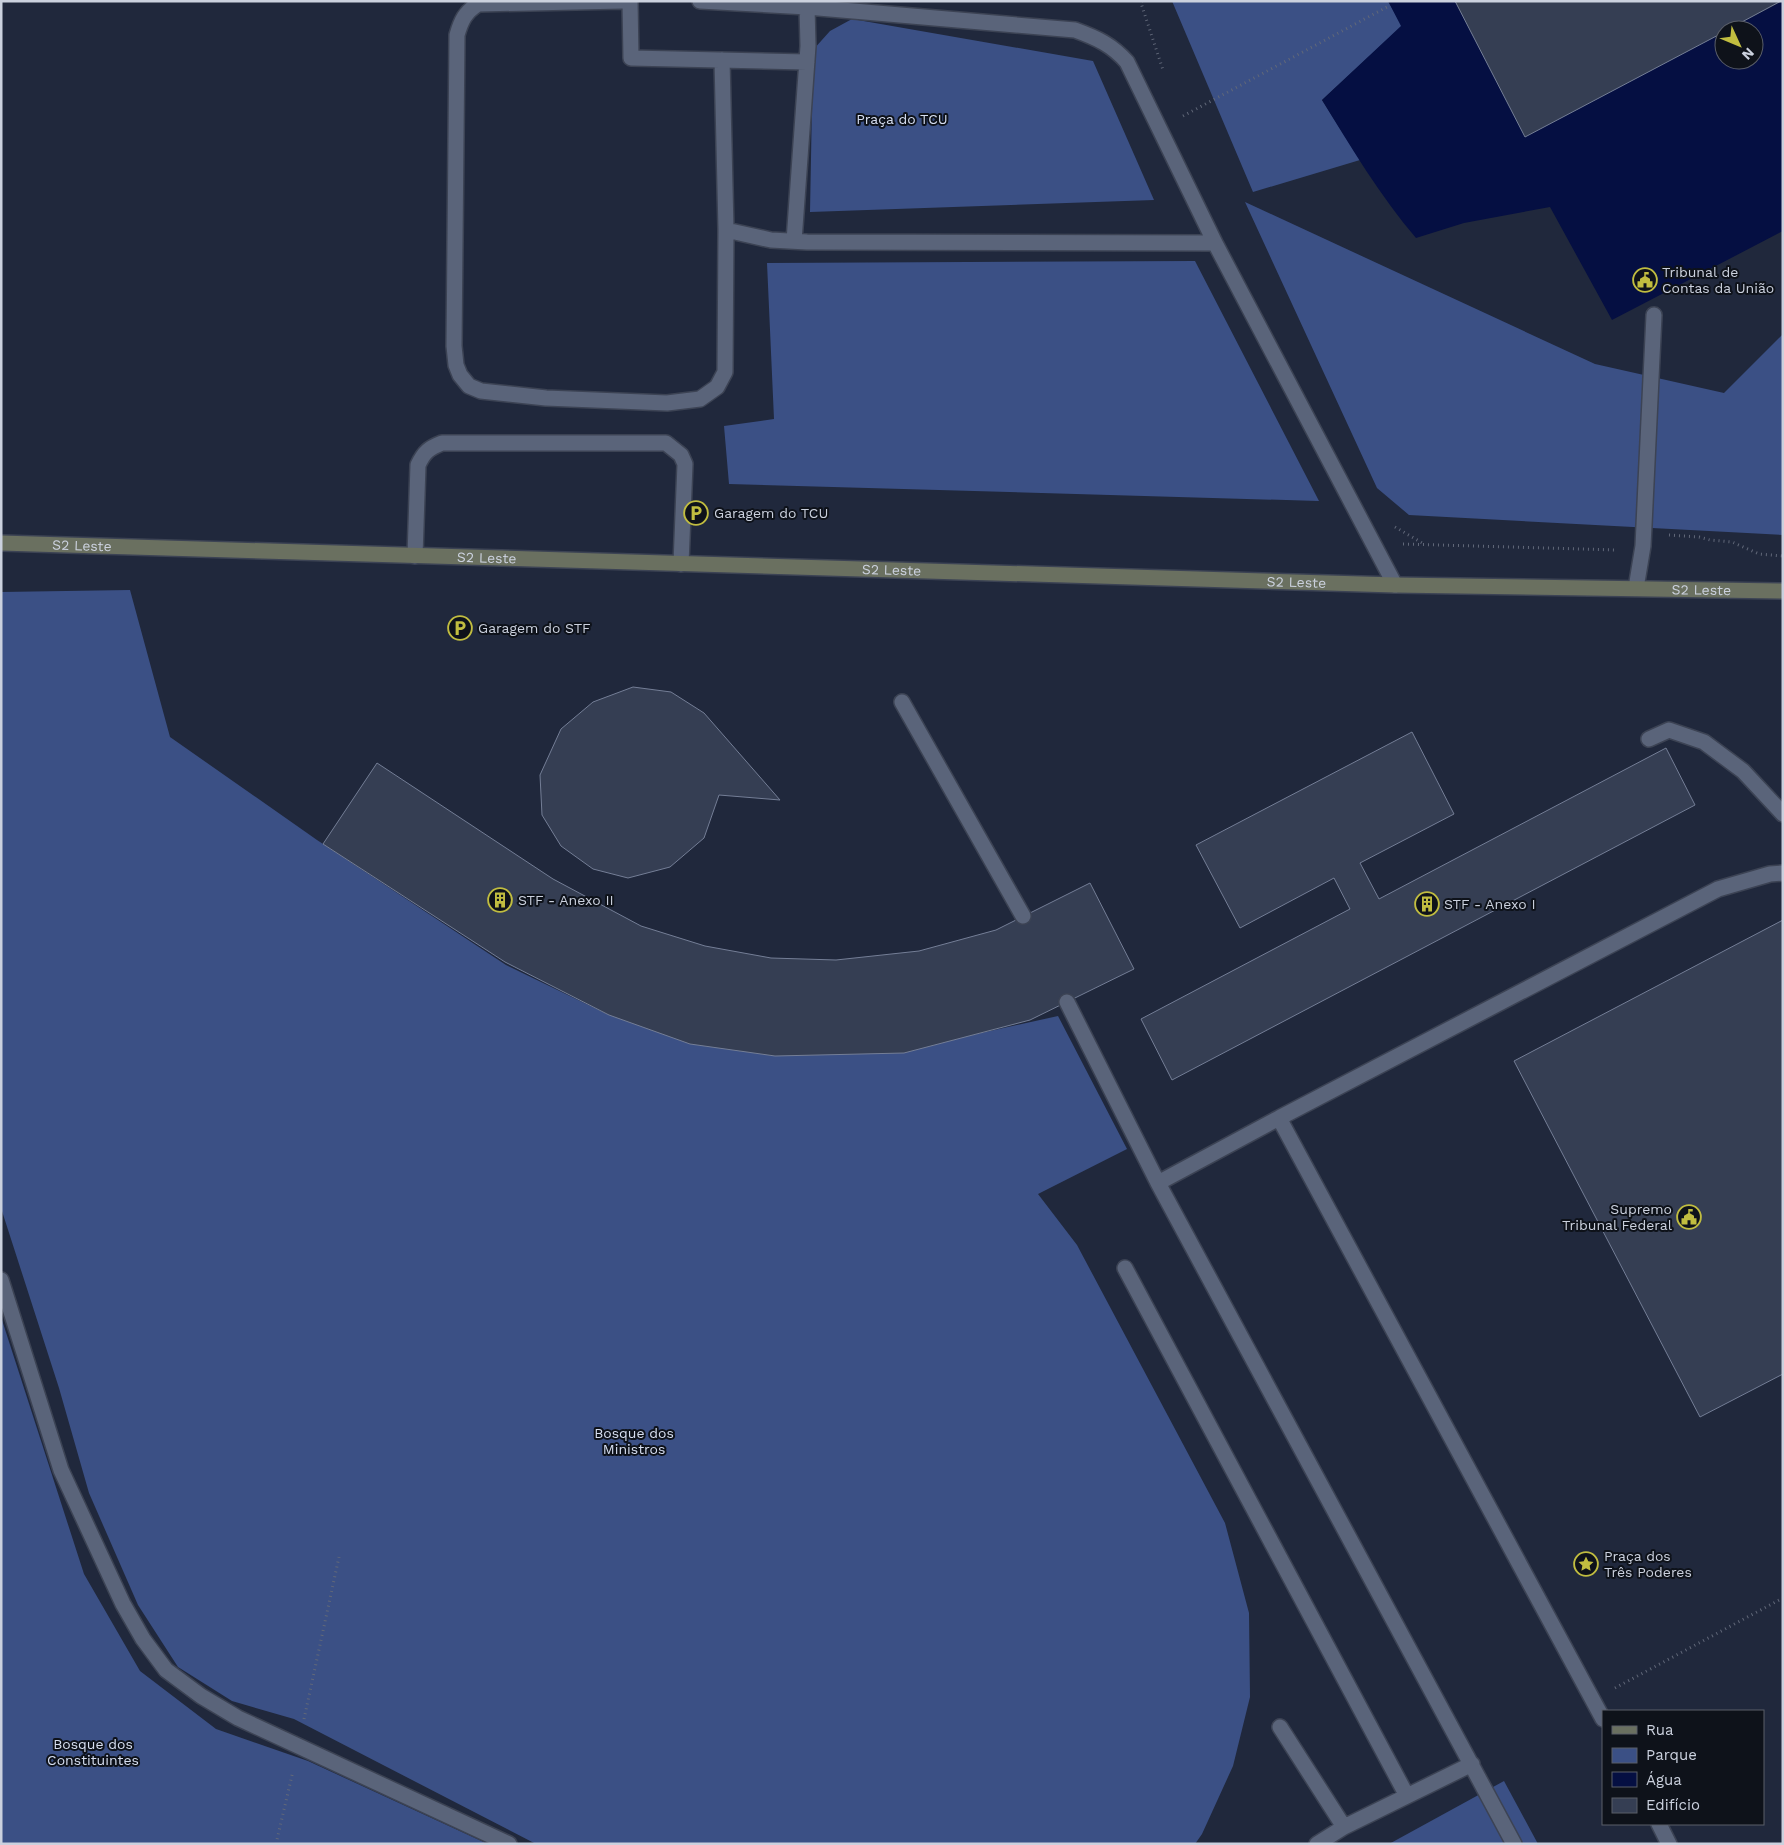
<svg xmlns="http://www.w3.org/2000/svg" width="1784" height="1845" font-family="'Work Sans',sans-serif">
  <rect width="100%" height="100%" fill="#20283c"/>
  <path fill="#3b5085" d="M1172,1H1388L1402,26L1322,100L1360,160L1253,192Z
    M852,19L1093,61L1154,200L810,212L813,50L830,31Z
    M1245,202L1595,364L1724,393L1783,334V535L1409,515L1377,488Z
    M1195,261L1319,501L729,484L724,426L774,419L767,263Z
    M130,590L170,737L317,840L506,965L607,1014L900,1051L1058,1016L1127,1149L1038,1194L1077,1245L1225,1523L1249,1613L1250,1697L1233,1766L1202,1834L1195,1844H536L294,1719L232,1701L178,1667L138,1605L89,1493L59,1388L1,1208V592Z
    M1,1317L84,1574L140,1671L216,1729L308,1761L488,1844H1Z
    M1504,1781L1538,1844H1389Z"/>
  <path fill="#050f42" d="M1388,1H1455L1525,136L1724,32V60H1754V30H1727L1783,1V231L1612,320L1550,207L1464,223L1416,238C1380,196 1351,147 1322,100L1401,26Z"/>
  <path fill="#353e53" stroke="#747e96" d="M1455,1H1781L1727,30H1724V32L1525,137Z
    M633,687L671,692L704,713L780,800L719,795L704,838L670,867L628,878L593,869L561,846L542,815L540,775L561,729L593,702Z
    M1412,732L1454,814L1360,863L1379,899L1666,748L1695,805L1172,1080L1141,1019L1350,909L1334,878L1240,928L1196,845Z
    M377,763L553,879L641,926L705,946L771,958L836,960L919,951L996,930L1090,883L1134,969L1030,1020L904,1053L775,1056L690,1044L609,1015L505,962L323,844Z
    M1783,920V1374L1700,1417L1514,1061Z"/>
  <g fill="none" stroke-linecap="round" stroke-linejoin="round">
    <g stroke="#3c4354" stroke-width="18">
      <path id="service" d="M622,1L478,4C465,12 461,21 457,35L454,346L456,365L460,375L469,386L481,391L546,398L667,403L700,399L717,387L725,372L726,230L771,240L807,242L1215,243
        M630,1L631,58L807,62
        M700,1L807,7L1075,30C1097,38 1112,45 1127,62L1215,243L1395,585
        M722,60L726,230
        M794,241L808,46L807,7
        M415,556L418,465C424,452 429,448 442,443H666L681,455L685,464L681,564
        M1636,588L1643,546L1654,315
        M902,702L1023,916
        M1649,739L1669,730L1704,742L1743,771L1783,814
        M1067,1002L1158,1183
        M1279,1118L1158,1183L1514,1844
        M1125,1268L1407,1796
        M1,1280L61,1470L123,1604L143,1639L166,1670L201,1696L238,1718L509,1844
        M1603,1719L1279,1118L1718,889L1770,874L1783,873
        M1280,1727L1344,1827
        M1659,1824L1669,1844
        M1317,1844L1344,1827L1472,1764"/>
    </g>
    <g stroke="#3c4354" stroke-width="18">
      <g id="secondary">
        <path id="s1" d="M1,543L1395,585L1783,591"/>
      </g>
    </g>
    <path stroke="#616879" stroke-width="3" stroke-dasharray="1 4" stroke-linecap="butt" d="M1142,1L1141,3L1163,70
      M1183,116L1387,7
      M1395,527L1424,544
      M1669,535L1699,537L1710,540L1732,542L1759,554L1783,556
      M1403,544L1617,550
      M1615,1688L1783,1598
      M304,1719L339,1557
      M276,1844L293,1771"/>
    <use href="#service" stroke="#5a647a" stroke-width="15"/>
    <use href="#secondary" stroke="#6a7060" stroke-width="15"/>
  </g>
  <defs>
    <g id="civic-ring" transform="scale(1.25)"><circle r="9.5" fill="#0e121a" stroke="#c1bd40" stroke-width="1.5"/><path d="M-.6-6.5H3V-4.5H.6V-3L4-1V1h2V6H-6V1h2V-1L-.6-3ZM-1.2 2.5V6h2.4V2.5Z" fill="#c1bd40"/></g>
    <g id="parking-ring" transform="scale(1.25)"><circle r="9.5" fill="#0e121a" stroke="#c1bd40" stroke-width="1.5"/><path d="M-3.5-5.5H1a3.5 3.5 0 0 1 0 7H-1V5.5H-3.5ZM-1-3.4V-.6H.8a1.4 1.4 0 0 0 0-2.8Z" fill="#c1bd40"/></g>
    <g id="building-ring" transform="scale(1.25)"><circle r="9.5" fill="#0e121a" stroke="#c1bd40" stroke-width="1.5"/><path d="M-4-6H4V6H1V3H-1V6H-4ZM-2.5-4.3h1.7v1.8h-1.7ZM.8-4.3h1.7v1.8H.8ZM-2.5-1h1.7V.8h-1.7ZM.8-1h1.7V.8H.8Z" fill="#c1bd40"/></g>
    <g id="sight-ring" transform="scale(1.25)"><circle r="9.5" fill="#0e121a" stroke="#c1bd40" stroke-width="1.5"/><path d="M0-6L1.8-2.2L6-1.7L2.9 1.2L3.7 5.4L0 3.3L-3.7 5.4L-2.9 1.2L-6-1.7L-1.8-2.2Z" fill="#c1bd40"/></g>
  </defs>
  <g fill-rule="evenodd">
    <use href="#civic-ring" x="1645" y="280"/>
    <use href="#parking-ring" x="696" y="513"/>
    <use href="#parking-ring" x="460" y="628"/>
    <use href="#building-ring" x="500" y="900"/>
    <use href="#building-ring" x="1427" y="904"/>
    <use href="#civic-ring" x="1689" y="1217"/>
    <use href="#sight-ring" x="1586" y="1564"/>
  </g>
  <g text-anchor="middle" stroke-width="4" stroke-linejoin="round" paint-order="stroke">
    <g font-size="14" fill="#d7dff1" stroke="#0e121a">
      <text x="902" y="124">Praça do TCU</text>
      <text x="634" y="1438">Bosque dos<tspan x="634" dy="16">Ministros</tspan></text>
      <text x="93" y="1749">Bosque dos<tspan x="93" dy="16">Constituintes</tspan></text>
    </g>
    <g font-size="14" fill="#cbd1de" stroke="#0e121a" text-anchor="start">
      <text x="1662" y="277">Tribunal de<tspan x="1662" dy="16">Contas da União</tspan></text>
      <text x="714" y="518">Garagem do TCU</text>
      <text x="478" y="633">Garagem do STF</text>
      <text x="518" y="905">STF - Anexo II</text>
      <text x="1444" y="909">STF - Anexo I</text>
      <text x="1672" y="1214" text-anchor="end">Supremo<tspan x="1672" dy="16">Tribunal Federal</tspan></text>
      <text x="1604" y="1561">Praça dos<tspan x="1604" dy="16">Três Poderes</tspan></text>
    </g>
    <g font-size="14" fill="#cbd1de" stroke="#0e121a">
      <text dy="5" stroke="none"><textPath href="#s1" startOffset="81">S2 Leste</textPath></text>
      <text dy="5" stroke="none"><textPath href="#s1" startOffset="486">S2 Leste</textPath></text>
      <text dy="5" stroke="none"><textPath href="#s1" startOffset="891">S2 Leste</textPath></text>
      <text dy="5" stroke="none"><textPath href="#s1" startOffset="1296">S2 Leste</textPath></text>
      <text dy="5" stroke="none"><textPath href="#s1" startOffset="1701">S2 Leste</textPath></text>
    </g>
  </g>
  <rect width="1784" height="1845" fill="none" stroke="#cbd1de" stroke-width="5"/>
  <rect x="1602" y="1710" width="162" height="115" fill="#0e121a" stroke="#5a5e68"/>
  <rect x="1612" y="1726" width="25" height="8" fill="#6a7060" stroke="#5a5e68"/>
  <text x="1646" y="1735" font-size="15" fill="#cbd1de">Rua</text>
  <rect x="1612" y="1748" width="25" height="15" fill="#3b5085" stroke="#5a5e68"/>
  <text x="1646" y="1760" font-size="15" fill="#cbd1de">Parque</text>
  <rect x="1612" y="1772" width="25" height="15" fill="#050f42" stroke="#5a5e68"/>
  <text x="1646" y="1785" font-size="15" fill="#cbd1de">Água</text>
  <rect x="1612" y="1798" width="25" height="15" fill="#353e53" stroke="#5a5e68"/>
  <text x="1646" y="1810" font-size="15" fill="#cbd1de">Edifício</text>
  <g transform="translate(1739 45) rotate(134)"><circle r="24" fill="#0e121a" stroke="#5a5e68"/>
  <path d="M0-4L9 19L0 12L-9 19Z" fill="#c1bd40"/>
  <text y="-8" font-size="14" font-weight="bold" text-anchor="middle" fill="#cbd1de">N</text>
  </g>
</svg>
